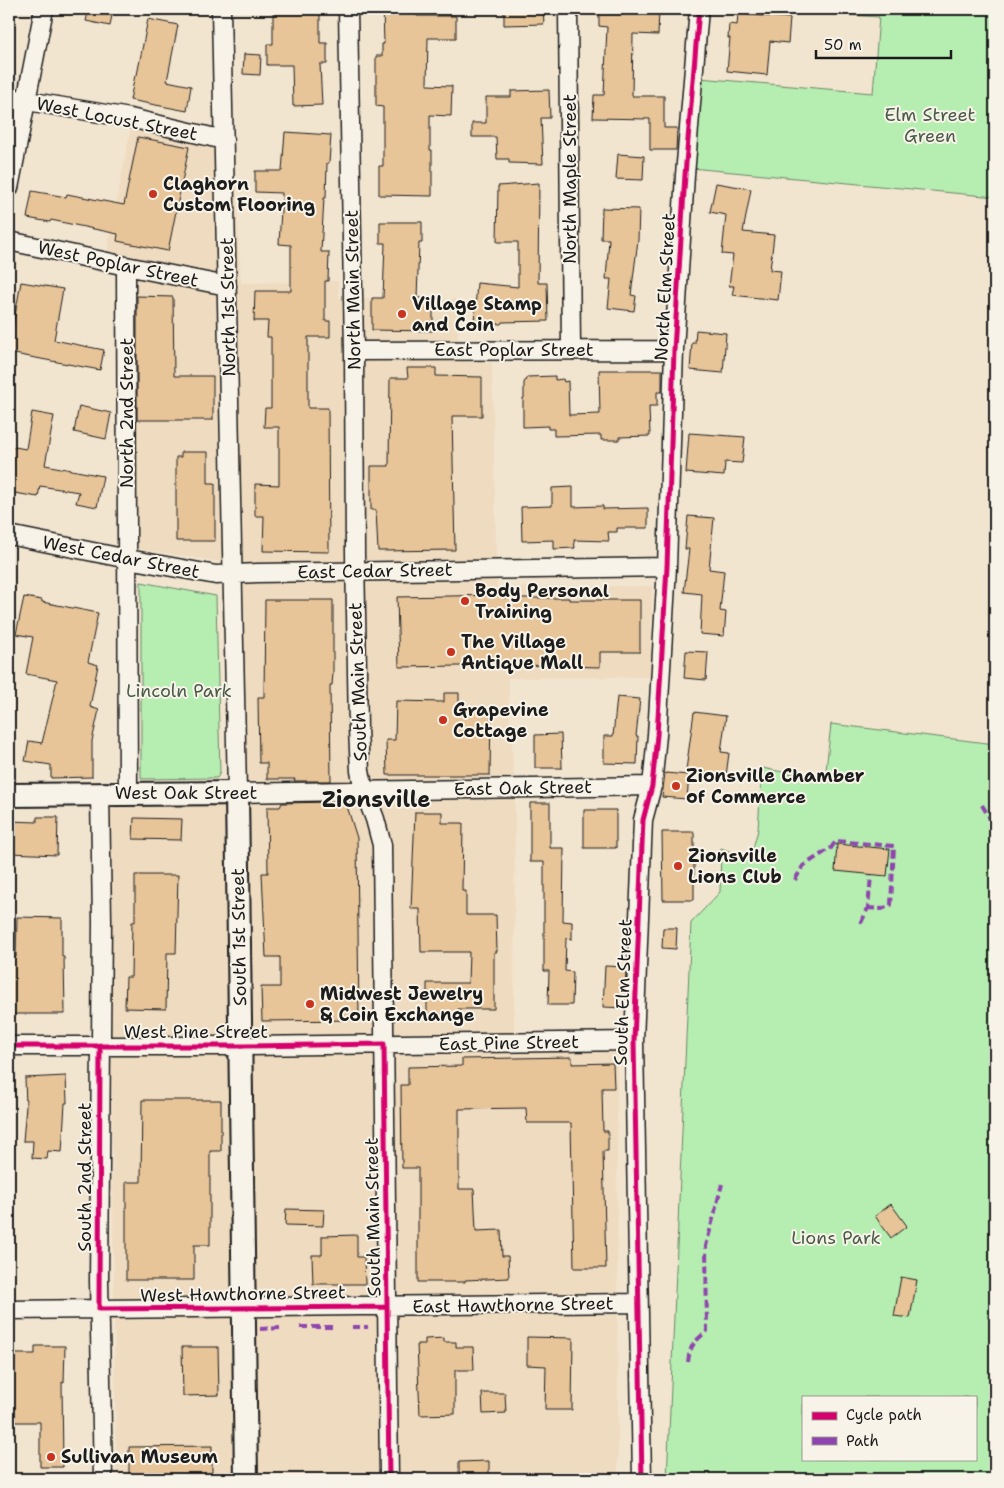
<svg xmlns="http://www.w3.org/2000/svg" width="1004" height="1488" font-family="'Shantell Sans',sans-serif">
  <rect width="100%" height="100%" fill="#f2e5d0"/>
  <filter id="ink" filterUnits="userSpaceOnUse"><feTurbulence type="fractalNoise" baseFrequency=".02" numOctaves="2"/><feDisplacementMap in="SourceGraphic" scale="10" xChannelSelector="R" yChannelSelector="G"/><feConvolveMatrix kernelMatrix="1 2 1 2 8 2 1 2 1" color-interpolation-filters="sRGB"/></filter>
  <g filter="url(#ink)">
    <path fill="#efdbc0" d="M131,127L234,142L241,283L338,281L339,298L457,299L459,362L492,363L497,587L652,586L651,677L508,678L515,796L514,1051L617,1050L618,1479H116L108,807L244,806L234,564L138,549L134,257L107,251Z"/>
    <path fill="#b6eeb1" stroke="#698566" fill-rule="evenodd" d="M760,9H995V197L691,168L699,78L873,93L879,17Z
      M141,582L216,596L220,773L217,778L141,779Z
      M831,724L995,744V1479H667L691,923L720,892L721,848L750,859L758,830L762,768L825,780ZM803,1397H975V1459H803Z"/>
    <path fill="#e8c599" stroke="#1c1c1c" d="M89,9H113L110,26L86,21Z
      M273,9H320V43H327V64H320L322,105L293,106L292,65H267V44H273Z
      M390,9H417V16H456V38H428L427,85L452,86L451,116L430,115V150H432V196L379,195V166H383V107L376,106V56H382V44H384L383,10Z
      M504,9H543L544,24L504,25Z
      M599,9H659L658,35L633,34L632,96H664V128H677L676,150H650V119L593,118L594,95H604L607,27L599,26Z
      M738,14L790,18L788,43L770,41L767,75L727,71L730,38H728L729,24L737,25Z
      M148,19L178,25L167,81L191,86L187,111L130,100L135,75H137Z
      M244,54L261,55L260,75L243,74Z
      M549,90L550,118H541L543,164L509,163V159H497L496,137H472V123H486V97H511V91Z
      M285,132L331,135L329,163H327L326,198H324L321,252H329L328,281H325V321H330V337H308V408H328L329,552L263,551L264,516H255V484L279,485V427H264L265,408H271V337H267L268,321H254L255,291H291V245L279,244L282,193L255,192V171H282Z
      M138,137L189,147L168,251L117,241L118,234L51,220L50,222L27,218L32,191L66,197L67,194L124,205Z
      M618,154L644,156L643,180L616,179Z
      M539,183L538,283H547L548,321L502,322L501,324L474,322L477,283L518,287V242H497L498,186Z
      M716,183L751,189L743,232L774,235L770,270L781,271L778,300L732,295L734,286H729L733,255L722,254L726,215L710,212Z
      M602,208L639,209L638,240L631,295L636,296L634,311L608,308L611,279H606L609,239H601Z
      M380,222H422V243H419L417,298H433V331L372,330V298H383L385,243H380Z
      M21,282L63,289L54,340L104,350L100,370L9,353V326H13Z
      M137,296L173,297L174,376H213V420H137Z
      M696,330L726,333L723,373L690,370L692,343H695Z
      M407,368H436V376L482,377V416H452L455,550L378,551L376,510H371V466H389L390,378H408Z
      M599,370H662V392H657V406H649L650,436L619,437V440H601V435L554,436V429H548V426L523,427V398H524V383L527,377L555,376V380L563,379L564,382L568,381L569,415L600,414Z
      M79,406L111,413L106,439L74,432Z
      M32,412L54,416L45,465L103,476L97,507L76,503L79,492L40,486L38,497L9,492V446L26,449Z
      M689,433L745,437L742,463L725,462L724,476L686,473Z
      M181,452H208V483H215V541H176V457H181Z
      M573,487V507L603,506V509L648,508V528H617V532H608L609,541L574,540L575,548L554,549V540L522,541L521,507L552,506V488Z
      M688,516L714,518L709,569L724,571L720,611L726,612L724,636L700,634L702,594L684,592L689,549H685Z
      M503,595V598H569V600H640V652H600V667L522,665L399,667L397,597Z
      M24,597L42,600V602L98,613L88,662L98,665L90,707L99,710L92,741V777L51,778V765L25,761L29,741L42,743L57,680L26,674L33,637L16,634Z
      M265,600H333V673L332,685H330L331,781H294L295,779H267V763H259L258,697H264Z
      M686,651L708,652L706,680L684,678Z
      M444,693H459V709H491L490,775H387L386,740H395L396,701L444,702Z
      M617,697L640,699L636,736H638L637,764L604,763V736H613Z
      M694,712L726,716L721,752L729,753L726,776L686,770Z
      M561,734L562,768H535V735Z
      M665,773L689,775L687,799L662,797Z
      M331,802L346,803L357,838L359,1020L262,1021L261,987H280V957H266L262,873H268L267,807H280L282,803Z
      M530,803H550V848H564L563,921L572,922V939L566,938L565,971L573,972L572,1005H548L549,971H544V862H530Z
      M584,810H616V848H584Z
      M415,812H442V823H463L462,891H466V915H496L497,952H494V1009H458V1014H427V983H468L469,952H421L420,909H411Z
      M37,817H58L57,855L9,853V821L37,822Z
      M134,818L182,819L181,840L133,839Z
      M662,832H694V900H663Z
      M837,844L890,849L887,876L835,871Z
      M135,875H178L176,953H167L166,1009L125,1008L126,977H131L132,922H135Z
      M17,917L62,918V957H64L65,1014H9V957H16Z
      M663,928H677L676,949L662,948Z
      M605,966L626,967L625,1008L603,1007Z
      M572,1057V1064L613,1063L614,1088H602L603,1131H608V1151H603L606,1268H574L571,1123H527L526,1108L459,1109V1189H474L476,1231L501,1230L502,1256H508L509,1278L465,1280V1282H418V1168H402L401,1085H408V1067L462,1066V1059Z
      M66,1076L67,1103H65L62,1152L48,1151L47,1159L32,1158L33,1141H23L26,1106L25,1078Z
      M142,1100H221V1151H210V1245H194V1280H126V1182H141Z
      M891,1204L907,1226L891,1238L875,1216Z
      M286,1209L324,1210L323,1226L285,1225Z
      M357,1235V1257H364L365,1284H313L312,1255H322V1236Z
      M901,1277L917,1280L910,1318L894,1316Z
      M527,1337L573,1338L572,1410H545L546,1366L527,1365Z
      M444,1338V1342H456V1347H473L474,1370H455V1414L420,1415L417,1344H425V1339Z
      M35,1346H65L64,1383L62,1382L63,1467H40V1422H9V1354H35Z
      M182,1347H218L219,1395L183,1396Z
      M482,1393H505L506,1413L483,1414Z
      M212,1446V1479H129V1447Z
      M489,1461V1479H459V1462Z"/>
    <g fill="none" stroke-linecap="round" stroke-linejoin="round">
      <g stroke="#1c1c1c" stroke-width="21">
        <path id="minor" d="M221,9L237,793L652,786
          M348,9L354,351L355,554L358,729L360,771L364,790L375,819L382,845L389,1479
          M568,9L571,350
          M9,98L130,118L224,140
          M9,188L44,9
          M9,241L126,266L227,286
          M126,266L128,793
          M354,351L674,350
          M9,535L128,559L216,575L257,573L667,567
          M100,793L102,921L99,1281L103,1479
          M9,1046H241L634,1041
          M9,1310L638,1303
          M642,1479L634,1041L643,820L652,786L657,735L667,567L674,350L685,175L699,9"/>
      </g>
      <g stroke="#1c1c1c" stroke-width="26">
        <path id="major" d="M9,795L237,793L246,1479"/>
      </g>
      <use href="#minor" stroke="#f7f3e8" stroke-width="18"/>
      <use href="#major" stroke="#f7f3e8" stroke-width="22"/>
      <path stroke="#8e44ad" stroke-width="4" stroke-dasharray="8 4" stroke-linecap="butt" d="M982,805L995,827
        M795,880L803,866L831,848L836,841L894,846L891,905L882,909L868,908
        M861,923L868,908L871,876
        M300,1327H336
        M352,1327H368
        M260,1329L281,1328
        M688,1362C690,1345 694,1342 707,1331L706,1246L722,1184"/>
      <g stroke="#f7f3e8" stroke-width="8">
        <path id="cycleway" d="M100,1045L99,1309L387,1307
          M9,1046H241L384,1044L389,1479
          M642,1479L634,1041L643,820L652,786L657,735L667,567L674,350L685,175L699,9"/>
      </g>
      <use href="#cycleway" stroke="#d6006c" stroke-width="5"/>
    </g>
  </g>
  <g fill="#c8321e" stroke="#f7f3e8" stroke-width="2">
    <circle cx="153" cy="194" r="5"/>
    <circle cx="402" cy="314" r="5"/>
    <circle cx="465" cy="601" r="5"/>
    <circle cx="451" cy="652" r="5"/>
    <circle cx="443" cy="720" r="5"/>
    <circle cx="676" cy="786" r="5"/>
    <circle cx="678" cy="866" r="5"/>
    <circle cx="310" cy="1004" r="5"/>
    <circle cx="51" cy="1457" r="5"/>
  </g>
  <g text-anchor="middle" stroke-width="4" stroke-linejoin="round" paint-order="stroke">
    <g font-size="18" fill="#4a5b49" stroke="#f7f3e8">
      <text x="930" y="121">Elm Street<tspan x="930" dy="21">Green</tspan></text>
      <text x="179" y="697">Lincoln Park</text>
      <text x="836" y="1244">Lions Park</text>
    </g>
    <g font-size="18" fill="#1c1c1c" stroke="#f7f3e8">
      <text transform="translate(117 119) rotate(11)" y="6">West Locust Street</text>
      <text transform="translate(570 179) rotate(-90)" y="6">North Maple Street</text>
      <text transform="translate(118 264) rotate(12)" y="6">West Poplar Street</text>
      <text transform="translate(665 287) rotate(-87)" y="6">North Elm Street</text>
      <text transform="translate(353 290) rotate(-91)" y="6">North Main Street</text>
      <text transform="translate(228 307) rotate(-91)" y="6">North 1st Street</text>
      <text x="514" y="356">East Poplar Street</text>
      <text transform="translate(127 413) rotate(-90)" y="6">North 2nd Street</text>
      <text transform="translate(121 557) rotate(11)" y="6">West Cedar Street</text>
      <text transform="translate(375 571) rotate(-1)" y="6">East Cedar Street</text>
      <text transform="translate(358 682) rotate(-92)" y="6">South Main Street</text>
      <text transform="translate(523 788) rotate(-1)" y="6">East Oak Street</text>
      <text x="186" y="799">West Oak Street</text>
      <text transform="translate(239 937) rotate(-91)" y="6">South 1st Street</text>
      <text transform="translate(623 992) rotate(-88)" y="6">South Elm Street</text>
      <text x="196" y="1038">West Pine Street</text>
      <text transform="translate(509 1043) rotate(-1)" y="6">East Pine Street</text>
      <text transform="translate(85 1177) rotate(-90)" y="6">South 2nd Street</text>
      <text transform="translate(373 1217) rotate(-91)" y="6">South Main Street</text>
      <text transform="translate(243 1294) rotate(-1)" y="6">West Hawthorne Street</text>
      <text transform="translate(513 1305) rotate(-1)" y="6">East Hawthorne Street</text>
    </g>
    <g font-size="18" font-weight="bold" fill="#1c1c1c" stroke="#f7f3e8" text-anchor="start">
      <text x="163" y="190">Claghorn<tspan x="163" dy="21">Custom Flooring</tspan></text>
      <text x="412" y="310">Village Stamp<tspan x="412" dy="21">and Coin</tspan></text>
      <text x="475" y="597">Body Personal<tspan x="475" dy="21">Training</tspan></text>
      <text x="461" y="648">The Village<tspan x="461" dy="21">Antique Mall</tspan></text>
      <text x="453" y="716">Grapevine<tspan x="453" dy="21">Cottage</tspan></text>
      <text x="686" y="782">Zionsville Chamber<tspan x="686" dy="21">of Commerce</tspan></text>
      <text x="688" y="862">Zionsville<tspan x="688" dy="21">Lions Club</tspan></text>
      <text x="320" y="1000">Midwest Jewelry<tspan x="320" dy="21">&amp; Coin Exchange</tspan></text>
      <text x="61" y="1463">Sullivan Museum</text>
    </g>
    <g font-size="22" font-weight="bold" fill="#1c1c1c" stroke="#f7f3e8">
      <text x="376" y="807">Zionsville</text>
    </g>
  </g>
  <rect width="1004" height="1488" fill="none" stroke="#f7f3e8" stroke-width="30"/>
  <rect x="15" y="15" width="974" height="1458" fill="none" stroke="#1c1c1c" stroke-width="2" filter="url(#ink)"/>
  <rect x="802" y="1396" width="175" height="65" fill="#f7f3e8" stroke="#9f9d96"/>
  <rect x="812" y="1412" width="25" height="8" fill="#d6006c" stroke="#9f9d96"/>
  <text x="846" y="1420" font-size="15" fill="#1c1c1c">Cycle path</text>
  <rect x="812" y="1437" width="25" height="8" fill="#8e44ad" stroke="#9f9d96"/>
  <text x="846" y="1446" font-size="15" fill="#1c1c1c">Path</text>
  <path d="M816 50v8h135v-8" fill="none" stroke="#1c1c1c" stroke-width="2.5"/>
  <text x="824" y="50" font-size="15" fill="#1c1c1c" stroke="#f7f3e8" stroke-width="4" paint-order="stroke">50 m</text>
</svg>
